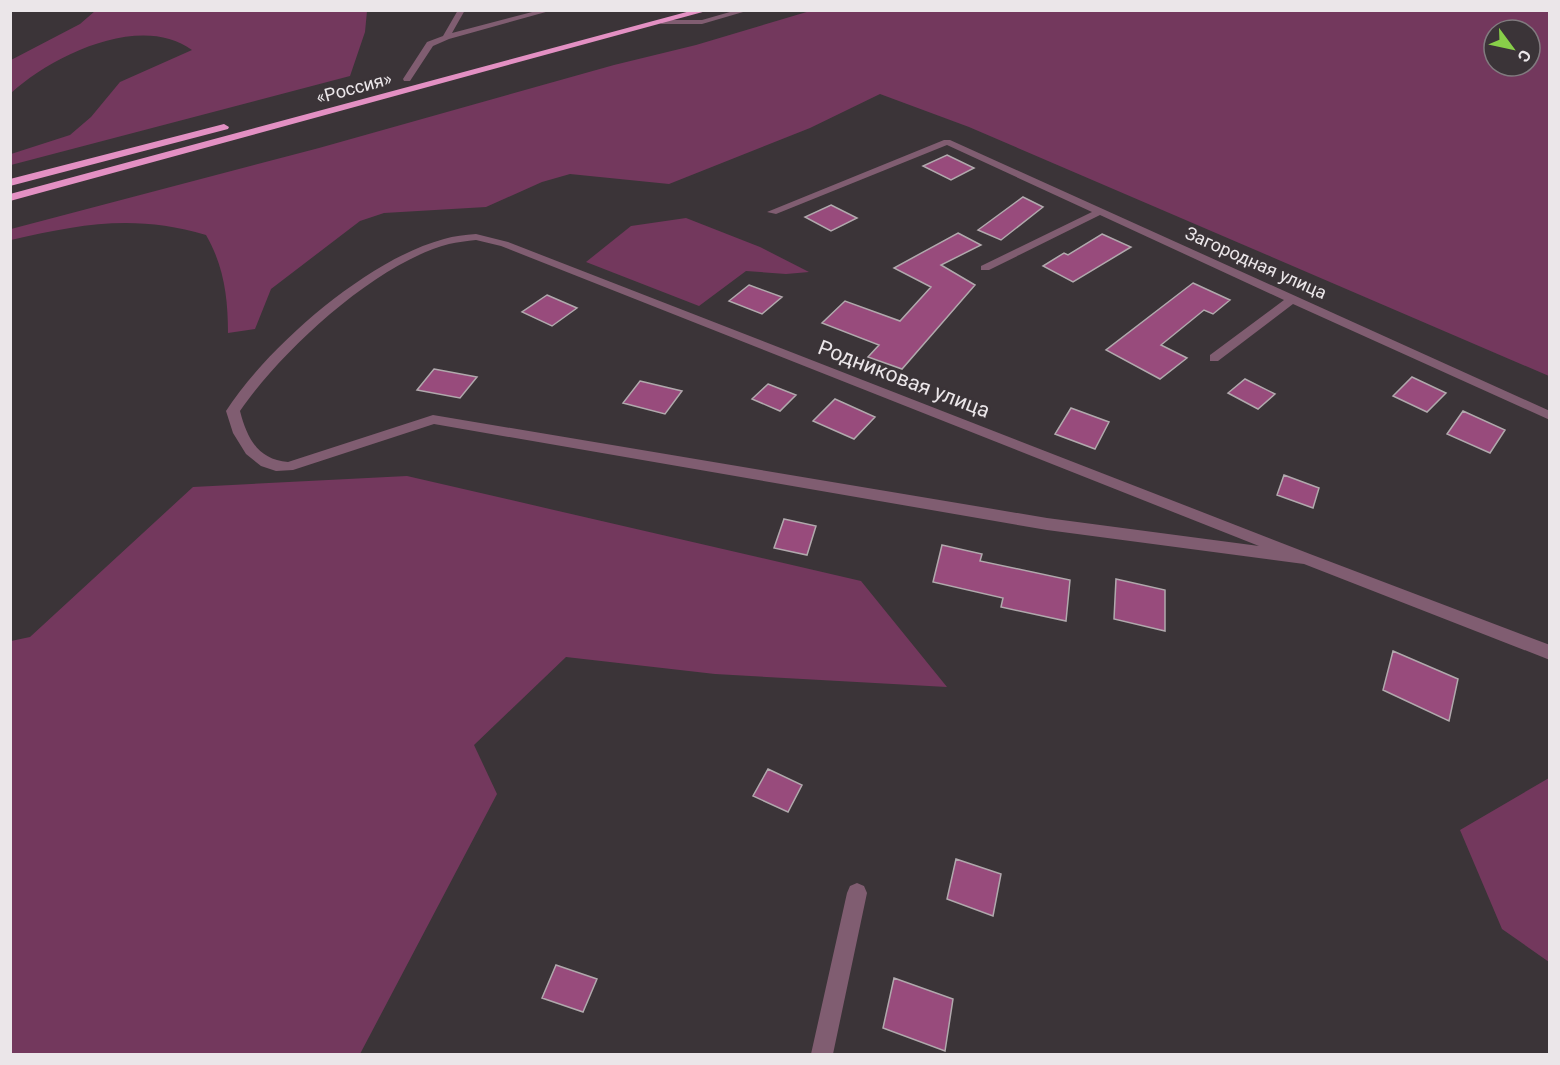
<svg xmlns="http://www.w3.org/2000/svg" width="1560" height="1065" font-family="Roboto,sans-serif">
  <rect width="100%" height="100%" fill="#3b3438"/>
  <path fill="#73385d" fill-rule="evenodd" d="M95,11V10L367,11L365,32L350,76L11,165V154L70,135L91,117L120,82L192,50C141,12 51,56 11,93V60L80,24Z
    M810,11H1549V376L969,127L880,94L810,128L669,184L570,174L542,182L486,207L384,213L360,221L271,289L255,329L228,333C228,298 224,266 206,235C135,214 81,224 11,240V229L319,148L614,65L696,45ZM1494,30H1530V66H1494Z
    M686,218L760,247L809,272L786,274L746,271L699,306L586,262L631,226Z
    M407,476L861,581L947,687L715,674L566,657L474,745L497,794L360,1054H11V641L30,637L193,487Z
    M1549,778V962L1502,929L1460,830Z"/>
  <path fill="#984b7c" stroke="#b1a9ad" stroke-width="1.5" d="M947,155L974,168L951,180L923,166Z
    M1023,197L1043,207L1001,240L978,230Z
    M831,205L857,218L831,231L805,217Z
    M958,233L981,245L941,265L975,285L902,369L868,357L879,345L822,323L845,301L900,321L931,287L894,268Z
    M1102,234L1131,247L1073,282L1043,266L1064,253L1068,255Z
    M1193,283L1230,300L1213,314L1204,310L1161,345L1187,358L1160,379L1106,350Z
    M749,285L782,297L762,314L729,301Z
    M547,295L577,308L552,326L522,312Z
    M434,369L477,377L460,398L417,390Z
    M1412,377L1446,393L1427,412L1393,396Z
    M1245,379L1275,394L1258,409L1228,393Z
    M640,381L682,391L665,414L623,403Z
    M768,384L796,395L780,411L752,399Z
    M835,399L875,417L854,439L813,421Z
    M1071,408L1109,422L1095,449L1055,434Z
    M1463,411L1505,430L1490,453L1447,434Z
    M1284,475L1319,488L1313,508L1277,495Z
    M784,519L816,526L807,555L774,548Z
    M942,545L982,554L980,561L1070,580L1066,621L1001,607L1003,598L933,582Z
    M1116,579L1165,590V631L1114,619Z
    M1393,651L1458,679L1449,721L1383,690Z
    M768,769L802,785L788,812L753,796Z
    M956,859L1001,874L993,916L947,899Z
    M556,965L597,979L583,1012L542,998Z
    M894,978L953,999L945,1051L883,1028Z"/>
  <g fill="none" stroke-linecap="round" stroke-linejoin="round">
    <path fill="#805d71" fill-rule="evenodd" d="M458,10H465L452,33L540,10H553L449,39L433,46L410,81H404L403,79L427,42L443,36Z
      M737,10H750L702,24H662L658,22L662,20H702Z
      M944,140H950L1550,411V420L1293,304L1218,361H1210V355L1284,300L1100,215L989,270H981V266L1092,212L947,145L776,214L767,212Z
      M476,234L508,242L1310,554L1550,645V660L1304,564L1047,530L434,424L293,470L276,471L261,466L246,454L233,433L226,411C268,346 368,259 444,239C454,236 465,235 476,234ZM476,240L501,246L1259,546L1047,518L433,415L288,462C258,460 247,438 240,411C282,350 376,263 449,244C457,242 467,241 476,240Z
      M857,883L864,886L867,893L833,1054H811L847,893L850,886Z"/>
    <path fill="#e390c3" fill-rule="evenodd" d="M694,10H710L10,201V194Z
      M224,124L229,127L228,129L10,186V179Z"/>
  </g>
  <g text-anchor="middle" stroke-width="4.5" stroke-linejoin="round" paint-order="stroke">
    <g font-size="18" fill="#ebe6e9" stroke="#3b3438">
      <text transform="translate(354 88) rotate(-15)" y="6">«Россия»</text>
      <text transform="translate(1256 263) rotate(24)" y="6">Загородная улица</text>
    </g>
    <g font-size="21" fill="#ebe6e9" stroke="#3b3438">
      <text transform="translate(904 379) rotate(21)" y="7">Родниковая улица</text>
    </g>
  </g>
  <rect width="1560" height="1065" fill="none" stroke="#ebe6e9" stroke-width="24"/>
  <g transform="translate(1512 48) rotate(123)"><circle r="28" fill="#3b3438" stroke="#817b7f" stroke-width="1.5"/>
  <path d="M0-4.5L10 22L0 15L-10 22Z" fill="#88cf49"/>
  <text y="-9" font-size="16" font-weight="bold" text-anchor="middle" fill="#ebe6e9">С</text>
  </g>
</svg>
